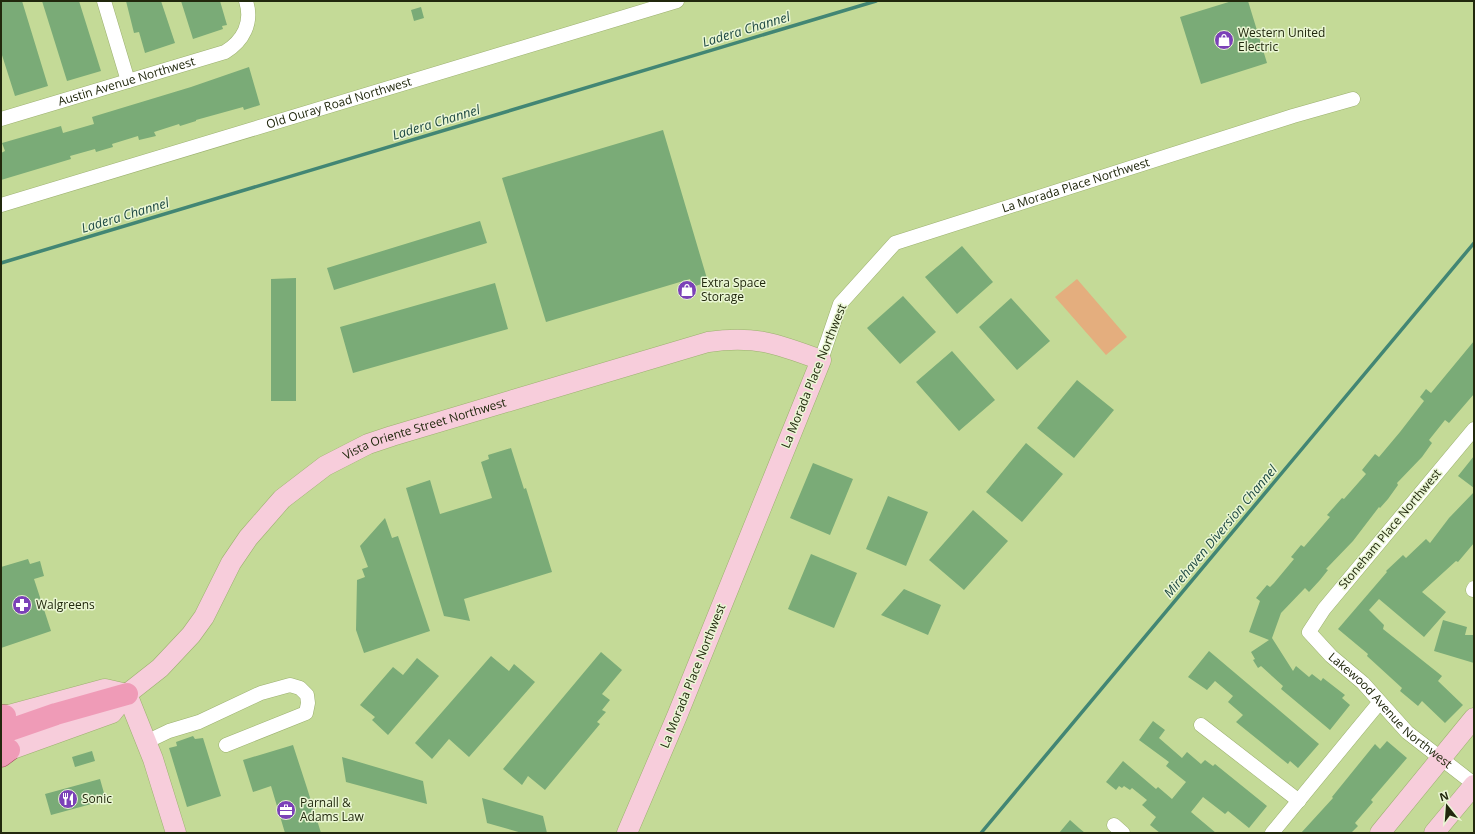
<svg xmlns="http://www.w3.org/2000/svg" width="1475" height="834" font-family="'Open Sans',sans-serif">
  <rect width="100%" height="100%" fill="#c4da97"/>
  <path fill="#e4ae7e" d="M1077,279L1127,337L1106,355L1055,297Z"/>
  <g fill="none" stroke-linecap="round" stroke-linejoin="round">
    <path stroke="#428674" stroke-width="3.5" d="M1,263L876,1
      M981,833L1474,243"/>
  </g>
  <path fill="#7aab77" d="M1,1H22L48,86L15,96L1,52Z
    M42,1H79L101,71L67,81Z
    M126,1H161L175,43L145,53L139,32L134,33Z
    M181,1H220L227,25L222,26L223,29L193,39Z
    M1232,1H1248L1267,63L1201,84L1180,17Z
    M421,7L424,18L414,21L411,10Z
    M249,67L260,105L244,110L243,107L196,120V121L180,126L179,124L154,132L156,136L139,140L138,136L112,144L113,147L96,152L95,149L70,156L71,159L1,180V153L5,151L2,143L61,126L63,133L94,124L92,117L191,87Z
    M663,130L708,282L692,287L690,279L546,322L502,178Z
    M480,221L487,243L334,290L327,268Z
    M962,246L993,282L957,314L925,277Z
    M296,278V401H271V279Z
    M495,283L508,329L353,373L340,327Z
    M903,296L936,332L900,364L867,328Z
    M1011,298L1050,341L1017,370L979,327Z
    M1474,341V394L1449,423L1445,420L1429,440L1432,443L1422,457L1397,483L1398,485L1388,499L1380,508L1379,507L1353,541L1326,569L1328,570L1320,580L1309,592L1305,588L1281,613L1272,638L1293,671L1296,666L1309,677L1312,674L1321,681L1323,678L1345,695L1342,698L1350,705L1330,730L1281,689L1283,686L1261,666L1258,668L1253,660L1255,659L1251,652L1269,640L1249,632L1260,601L1256,598L1267,585L1270,587L1274,583L1294,559L1291,557L1301,545L1304,547L1330,517L1327,515L1342,498L1344,499L1366,474L1362,470L1375,454L1379,457L1400,432L1424,401L1420,397L1426,389L1431,393Z
    M952,351L995,400L959,431L916,382Z
    M1077,380L1114,410L1074,458L1037,428Z
    M1026,443L1063,474L1022,522L986,492Z
    M511,448L524,489L526,488L552,572L464,599L470,621L444,616L406,488L430,480L440,514L492,498L481,462L489,459L488,455Z
    M1474,456V488L1458,476Z
    M813,463L853,479L830,535L790,518Z
    M1474,492V543L1458,562L1456,561L1422,592L1446,612L1424,637L1379,599L1369,610L1384,625L1383,629L1442,676L1438,681L1463,705L1445,723L1422,701L1418,706L1400,691L1402,688L1367,656L1368,654L1338,629L1387,572L1386,571L1403,555L1406,558L1426,539L1430,543L1449,518Z
    M888,496L928,512L906,566L866,549Z
    M973,510L1008,541L964,590L929,560Z
    M385,518L392,538L398,536L430,631L364,653L356,630L357,580L365,577L362,569L368,567L360,546Z
    M811,554L857,573L834,628L788,609Z
    M28,559L30,564L40,561L44,576L34,579L51,631L1,648V567Z
    M904,589L941,605L928,635L881,615Z
    M1443,620L1467,627L1465,635H1474V663L1434,651Z
    M1209,651L1319,744L1298,768L1290,761L1288,764L1236,722L1243,715L1228,702L1233,696L1215,681L1207,690L1188,677Z
    M601,652L622,670L602,694L610,700L602,710L606,712L597,722L600,724L545,790L528,776L522,785L503,769Z
    M491,656L509,671L514,664L535,682L469,757L449,739L432,759L415,743Z
    M417,658L439,676L388,735L372,720L375,717L360,705L393,667L403,675Z
    M1153,721L1165,730L1159,738L1182,758L1187,752L1201,764L1205,760L1213,766L1215,764L1267,806L1249,828L1228,811L1225,814L1203,797L1191,812L1216,833H1160L1150,825L1156,817L1142,805L1147,800L1132,788L1130,790L1124,786L1122,788L1119,786L1116,790L1106,782L1123,761L1156,789L1158,787L1172,799L1186,782L1166,766L1169,762L1139,740Z
    M193,736L195,739L203,738L221,796L187,807L169,748L177,746L176,742Z
    M1387,741L1407,758L1371,800L1373,802L1355,823L1358,826L1351,833H1301L1333,798L1332,797L1375,744L1380,749Z
    M293,745L307,788L321,833H285L271,786L253,792L243,760Z
    M92,751L95,761L75,767L72,757Z
    M342,757L423,781L427,804L346,782Z
    M100,779L106,800L51,815L45,794Z
    M482,798L543,816L547,833H522L487,823Z
    M1070,820L1079,828L1085,833H1059Z"/>
  <g fill="none" stroke-linecap="round" stroke-linejoin="round">
    <g stroke="#9cb06f" stroke-width="15">
      <g id="street">
        <path d="M104,1L128,81"/>
        <path id="s1" d="M1,119L225,52C243,41 253,23 246,1"/>
        <path id="s2" d="M1,205L677,1"/>
        <path id="s3" d="M821,360L840,304L895,243L1293,116L1353,99"/>
        <path id="s4" d="M1474,429L1324,609L1309,632L1331,656L1363,683L1407,732L1474,784"/>
        <path d="M1473,590L1474,588"/>
        <path d="M1201,725L1299,801"/>
        <path d="M146,742L169,731L199,722L261,693L290,685L300,688L307,695L308,703L306,713L226,745"/>
        <path d="M1114,825L1123,833"/>
        <path d="M1272,833L1379,703"/>
      </g>
    </g>
    <g stroke="#9cb06f" stroke-width="21">
      <g id="secondary">
        <path d="M127,694L153,759L176,833"/>
        <path d="M1,717L105,689L127,694"/>
        <path id="s5" d="M1,753L112,713L127,694L160,668L191,635L204,617L231,563L248,538L282,499L325,466L368,444L392,436L708,342C755,335 778,344 821,360L677,716L627,833"/>
        <path d="M1380,833L1474,718"/>
        <path d="M1434,833L1474,785"/>
      </g>
    </g>
    <g stroke="#a0485c" stroke-width="23">
      <path id="primary" d="M1,716H5
        M1,733L56,714L127,694
        M1,756L9,750"/>
    </g>
    <use href="#street" stroke="#fff" stroke-width="14"/>
    <use href="#secondary" stroke="#f7cddb" stroke-width="20"/>
    <use href="#primary" stroke="#ef9bb7" stroke-width="22"/>
  </g>
  <defs>
    <g id="shop-disc" transform="scale(1)"><circle r="9.5" fill="#7b41b8" stroke="#eaf6d4"/><path d="M-5-2.5h2.3a2.7 3.5 0 0 1 5.4 0H5L5.5 6h-11ZM-1.5-2.5h3a1.5 2.3 0 0 0-3 0Z" fill="#fff"/></g>
    <g id="pharmacy-disc" transform="scale(1)"><circle r="9.5" fill="#7b41b8" stroke="#eaf6d4"/><path d="M-2-6h4v4h4v4h-4v4h-4v-4h-4v-4h4Z" fill="#fff"/></g>
    <g id="restaurant-disc" transform="scale(1)"><circle r="9.5" fill="#7b41b8" stroke="#eaf6d4"/><path d="M-5-6h1v4h1v-4h1v4h1v-4h1v5L-1.5 .5V6h-2V.5L-5-1ZM5-6V6H3V1.5H1.5Q1.5-4 5-6Z" fill="#fff"/></g>
    <g id="office-disc" transform="scale(1)"><circle r="9.5" fill="#7b41b8" stroke="#eaf6d4"/><path d="M-6-3h4V-5.5h4V-3h4V5H-6ZM-1-4.5V-3h2v-1.5ZM-6 0V1H6V0Z" fill="#fff"/></g>
  </defs>
  <g fill-rule="evenodd">
    <use href="#shop-disc" x="1224" y="40"/>
    <use href="#shop-disc" x="687" y="290"/>
    <use href="#pharmacy-disc" x="22" y="605"/>
    <use href="#restaurant-disc" x="68" y="799"/>
    <use href="#office-disc" x="286" y="810"/>
  </g>
  <g text-anchor="middle" stroke-width="3" stroke-linejoin="round" paint-order="stroke">
    <g font-size="12" fill="#21280d" stroke="#eaf6d4" text-anchor="start">
      <text x="1238" y="37">Western United<tspan x="1238" dy="14">Electric</tspan></text>
      <text x="701" y="287">Extra Space<tspan x="701" dy="14">Storage</tspan></text>
      <text x="36" y="609">Walgreens</text>
      <text x="82" y="803">Sonic</text>
      <text x="300" y="807">Parnall &amp;<tspan x="300" dy="14">Adams Law</tspan></text>
    </g>
    <g font-size="12" fill="#21280d" stroke="#eaf6d4">
      <text dy="4" stroke="none"><textPath href="#s1" startOffset="131">Austin Avenue Northwest</textPath></text>
      <text dy="4" stroke="none"><textPath href="#s2" startOffset="353">Old Ouray Road Northwest</textPath></text>
      <text dy="4" stroke="none"><textPath href="#s3" startOffset="331">La Morada Place Northwest</textPath></text>
      <text transform="translate(814 376) rotate(-68)" y="4">La Morada Place Northwest</text>
      <text dy="4" stroke="none"><textPath href="#s5" startOffset="555">Vista Oriente Street Northwest</textPath></text>
      <text transform="translate(1390 529) rotate(-50)" y="4">Stoneham Place Northwest</text>
      <text transform="translate(693 676) rotate(-68)" y="4">La Morada Place Northwest</text>
      <text dy="4" stroke="none"><textPath href="#s4" startOffset="375">Lakewood Avenue Northwest</textPath></text>
    </g>
    <g font-size="13" font-style="italic" fill="#1f4a44" stroke="#eaf6d4">
      <text transform="translate(746 29) rotate(-17)" y="5">Ladera Channel</text>
      <text transform="translate(436 122) rotate(-17)" y="5">Ladera Channel</text>
      <text transform="translate(125 215) rotate(-17)" y="5">Ladera Channel</text>
      <text transform="translate(1220 531) rotate(-50)" y="5">Mirehaven Diversion Channel</text>
    </g>
  </g>
  <rect width="1475" height="834" fill="none" stroke="#21280d" stroke-width="4"/>
  <g transform="translate(1447 806) rotate(343)" stroke="#eaf6d4" stroke-width="3" paint-order="stroke">
  <path d="M0-3L7 15L0 10L-7 15Z" fill="#21280d"/>
  <text y="-6" font-size="11" font-weight="bold" text-anchor="middle" fill="#21280d">N</text>
  </g>
</svg>
